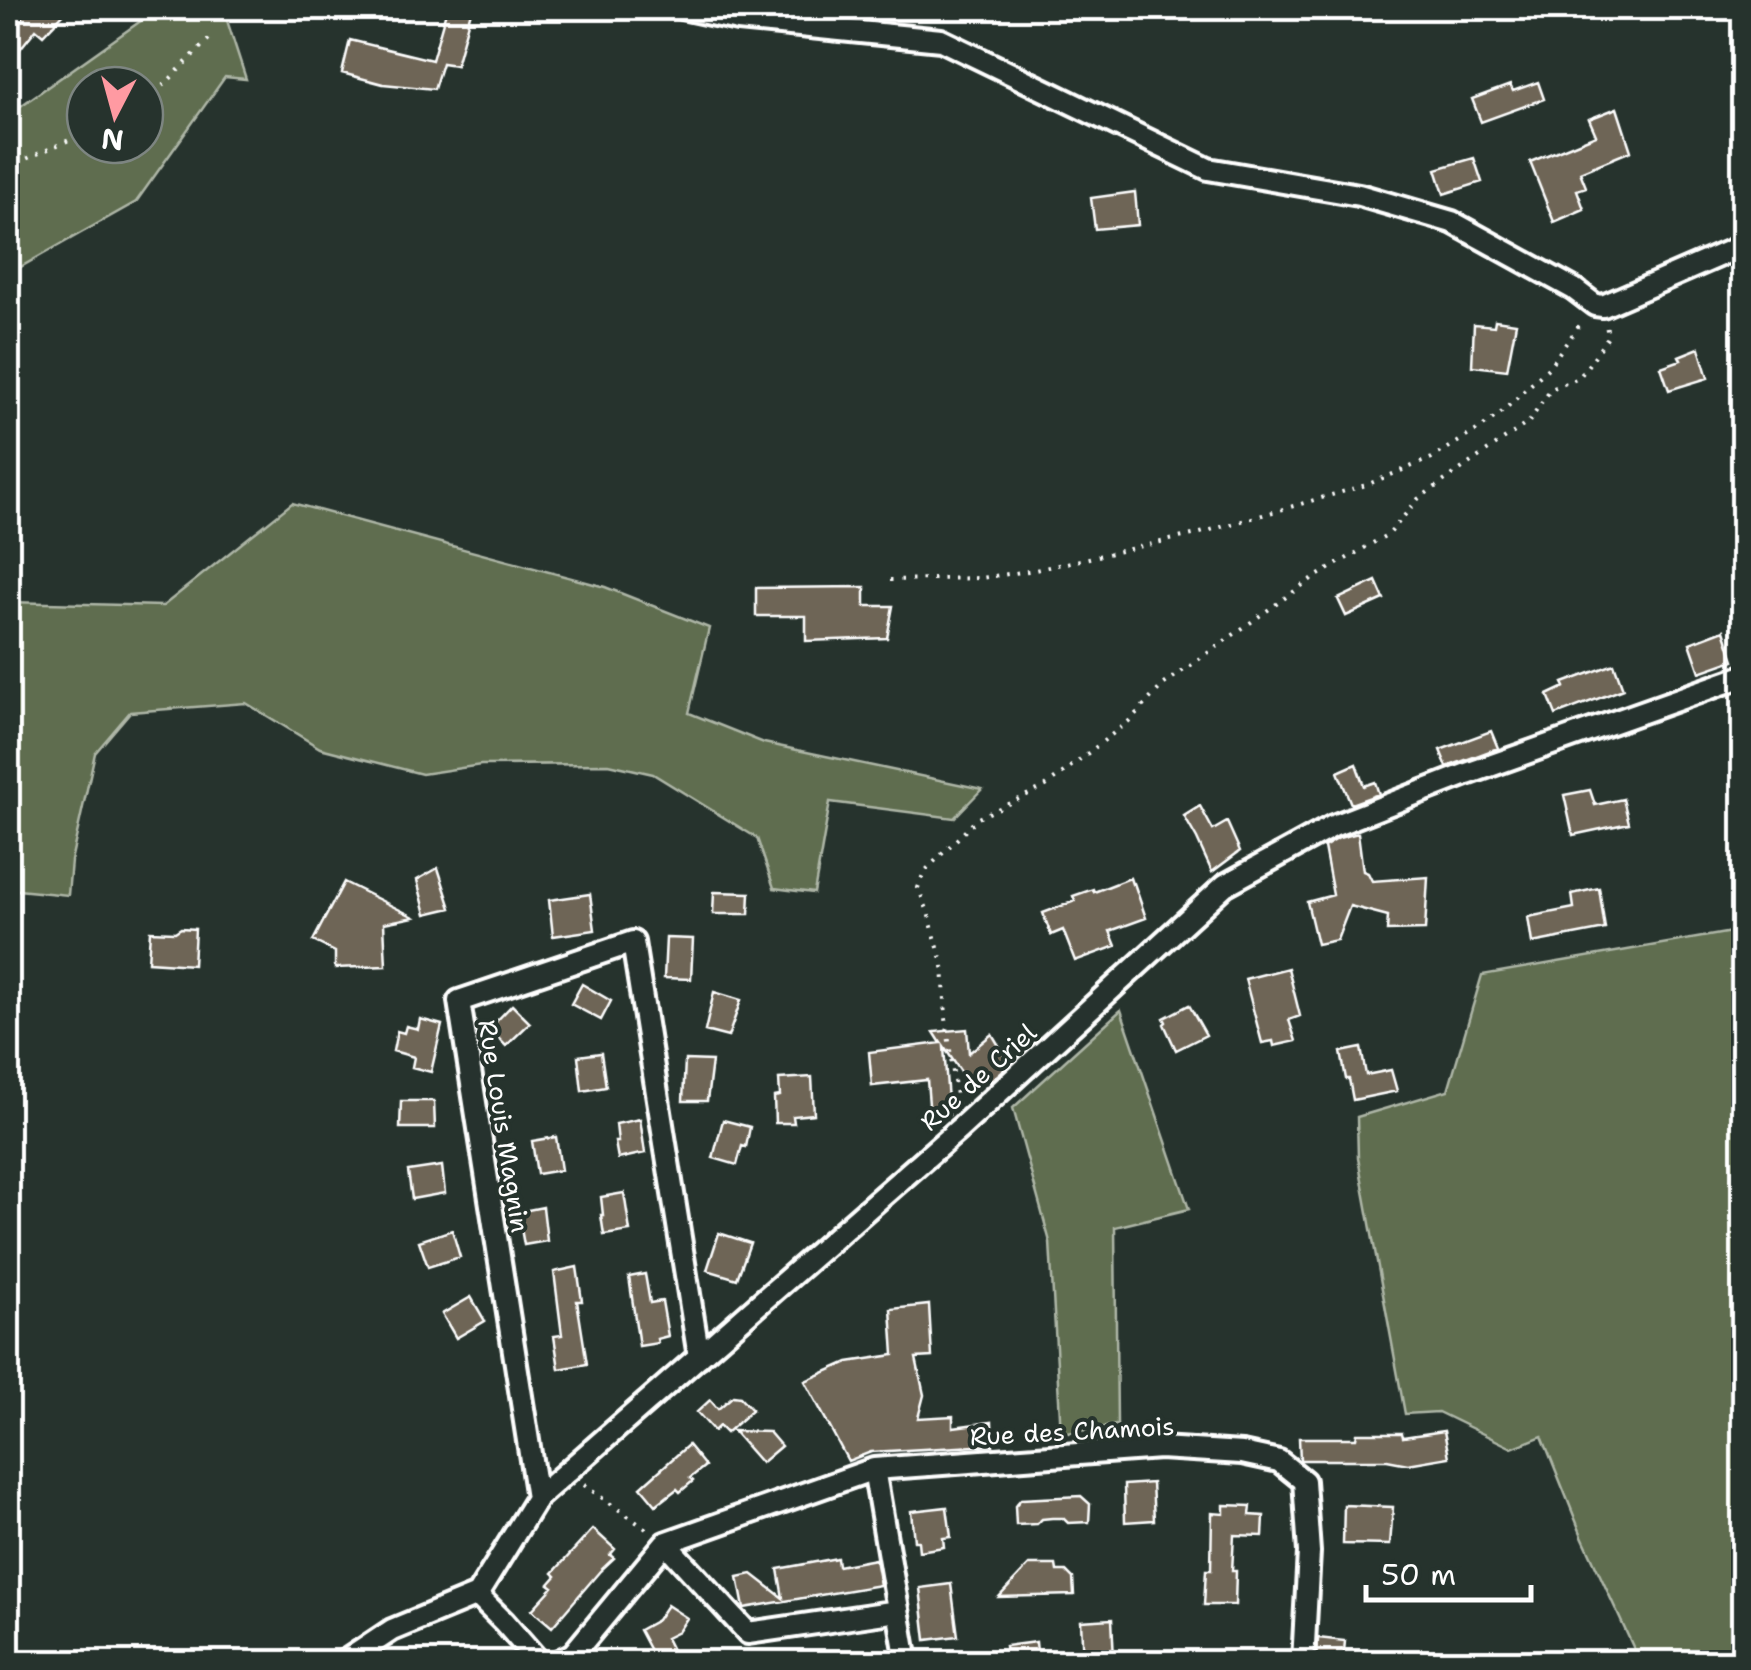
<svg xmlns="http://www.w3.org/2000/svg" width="1751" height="1670" font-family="'Shantell Sans',sans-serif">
  <rect width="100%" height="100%" fill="#26332d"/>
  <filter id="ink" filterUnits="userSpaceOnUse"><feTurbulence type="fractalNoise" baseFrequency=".01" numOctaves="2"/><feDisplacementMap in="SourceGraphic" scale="20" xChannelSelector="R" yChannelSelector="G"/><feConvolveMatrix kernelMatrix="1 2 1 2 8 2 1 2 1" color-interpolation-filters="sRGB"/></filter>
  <g filter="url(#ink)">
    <path fill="#5e6d4f" stroke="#aeb6a7" stroke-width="2.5" fill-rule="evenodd" d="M159,8H223L246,79L225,77L136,202L8,274V115ZM85,85H145V145H85Z
      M292,503L605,587L709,628L689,713L764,743L982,789L954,818L830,802L814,893L774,888L757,838L653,774L609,764L481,765L422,774L320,748L246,703L130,712L95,753L71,861L68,895L8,889V602L163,606Z
      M1743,930V1662H1640L1582,1536L1542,1436L1512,1448L1438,1412L1405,1414L1358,1158L1357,1117L1448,1090L1482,975Z
      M1121,1010L1189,1209L1115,1227L1117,1425L1061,1434L1050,1242L1013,1108Z"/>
    <path fill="#6e6556" stroke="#fff" stroke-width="2.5" d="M13,8H69L43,35L36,29L8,64V34L23,17Z
      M447,8L471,11L456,65L442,63L434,89L383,84L342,73L350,40L432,60Z
      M1538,82L1544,99L1481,122L1472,99L1510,85L1513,91Z
      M1617,108L1631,151L1580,172L1586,187L1577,190L1584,209L1554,222L1530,162L1596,135L1589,119Z
      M1474,158L1482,182L1444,194L1436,169Z
      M1135,192L1138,225L1095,229L1091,198Z
      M1495,320L1516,323L1507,370L1472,366L1474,324L1494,326Z
      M1699,348L1708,378L1669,390L1661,367L1681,360L1679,356Z
      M1376,581L1384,599L1346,616L1338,599Z
      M865,587V606H893L887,638L806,641V616H756V588Z
      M1724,630L1734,660L1700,672L1690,643Z
      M1614,664L1623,689L1556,715L1548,695L1565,687L1563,683Z
      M1491,731L1498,748L1447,767L1440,750Z
      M1356,764L1364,786L1375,782L1379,794L1351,804L1338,772Z
      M1590,790L1595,805L1623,799L1629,823L1573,835L1564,795Z
      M1200,806L1213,830L1227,822L1240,851L1212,872L1197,839L1184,816Z
      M1358,833L1363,871L1368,873L1372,881L1428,877L1425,930L1387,931L1388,916L1350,906L1337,940L1317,944L1307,902L1333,895L1324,847L1339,838Z
      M438,868L451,908L426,914L417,880Z
      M1130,878L1132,884L1134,883L1146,918L1110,931L1116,946L1075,961L1063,930L1051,935L1043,913L1075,901L1073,896L1093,889L1094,892Z
      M344,882L414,917L384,923L386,966L335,968V952L313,941Z
      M1599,888L1605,929L1532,943L1528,917L1574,908L1572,894Z
      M714,892L750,893L749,914H713Z
      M590,894L595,930L553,936L549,900Z
      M181,928L195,929L193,965L148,962L150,931L175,932Z
      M666,938L693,939L691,979L664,978Z
      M1288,968L1300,1016L1289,1020L1296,1041L1274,1046L1273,1041L1262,1043L1245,979Z
      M582,984L611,1001L601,1020L571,1004Z
      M714,992L741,1000L728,1037L705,1031Z
      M512,1005L530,1023L506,1046L489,1029Z
      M1189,1005L1206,1035L1176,1050L1164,1024L1166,1022L1164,1018Z
      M420,1019L442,1025L431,1072L412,1067L414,1057L393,1051L397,1031L404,1033L406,1026L418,1029Z
      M967,1029L969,1053L992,1034L1010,1064L990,1082L989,1079L973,1088L974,1091L944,1047L949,1115L930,1117L927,1080L872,1086L869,1052L941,1043L934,1032Z
      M1361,1048L1366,1075L1391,1070L1397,1091L1353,1100L1349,1079H1346L1341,1052Z
      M601,1053L606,1087L582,1091L578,1056Z
      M685,1060L712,1061L707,1101H683Z
      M812,1077L814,1114L793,1116L794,1123H775L774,1097L780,1096L779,1079Z
      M401,1101H434L435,1128H400Z
      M640,1119L645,1153L618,1159L615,1142H618L616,1124Z
      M723,1120L750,1127L746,1147L742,1146L737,1165L713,1158Z
      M556,1137L561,1170L537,1174L532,1141Z
      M442,1166L445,1193L412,1199L408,1171Z
      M624,1193L630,1231L604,1235L601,1215H603L601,1197Z
      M543,1207L547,1241L524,1245L518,1212Z
      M452,1230L460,1257L428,1267L419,1241Z
      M719,1233L750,1243L737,1279L707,1270Z
      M577,1267L582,1301H577L587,1364L559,1369L554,1336L562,1335L554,1272Z
      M645,1274L650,1303L662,1301L668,1336L657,1339L658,1343L639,1346L629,1277Z
      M471,1297L485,1321L456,1338L442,1314Z
      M929,1305L932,1357L916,1358L924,1395L918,1418L953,1416V1427L992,1422L993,1445L871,1452L848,1461L805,1381L848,1362L894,1355L891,1309Z
      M733,1396L740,1397L752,1410L726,1433L719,1426L714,1431L697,1412L710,1400L718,1409Z
      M733,1431L769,1432L781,1446L761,1463Z
      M1444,1431L1449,1457L1408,1464L1387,1460H1300L1299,1438H1356L1357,1433H1402L1403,1437Z
      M688,1445L705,1466L690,1478L693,1481L680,1492L677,1489L656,1505L641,1487Z
      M1152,1483L1154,1520L1125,1522L1124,1485Z
      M1081,1496L1090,1504L1089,1522L1068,1523L1063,1518H1052L1042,1519L1037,1524L1016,1525L1015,1506L1021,1499Z
      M1224,1505L1251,1506L1250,1515L1264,1516L1263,1536L1234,1535L1232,1571H1236L1235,1605H1204L1206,1570H1211L1212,1513L1224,1514Z
      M1344,1505L1393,1507L1390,1545L1343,1544Z
      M947,1507L951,1537L943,1538L944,1547L919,1551L918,1541H914L911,1511Z
      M593,1529L615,1549L610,1555L614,1558L600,1571L552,1627L532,1610L553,1587L549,1584L556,1576L553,1573Z
      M837,1558L838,1566L875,1559L880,1585L744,1608L738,1577L752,1574L783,1598L778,1569Z
      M1029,1565H1056L1057,1571H1066L1073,1578L1074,1595L999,1597Z
      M951,1584L958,1636L926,1640L920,1588Z
      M667,1605L687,1618L678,1632L666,1638L678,1662H656L639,1630L657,1620Z
      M1112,1619L1114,1659L1105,1660V1662H1083L1081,1621Z
      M1318,1638L1345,1641L1343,1662H1317Z
      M1036,1642L1038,1662H1007L1005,1646Z"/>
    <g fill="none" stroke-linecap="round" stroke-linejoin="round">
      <g stroke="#fff" stroke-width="28">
        <path id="street" d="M682,8L738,20L941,40L1208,169L1359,195L1452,222L1574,289L1595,305L1603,306L1744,245
          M874,1469L907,1662
          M537,1498L459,1001L633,942L699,1357
          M665,1543L748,1633L898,1611
          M477,1595L504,1622L539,1662
          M344,1662L392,1630L477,1595L537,1498L959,1129L1225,885L1333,826L1467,774L1744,676
          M557,1662L573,1654L665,1543L874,1469L1160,1448L1242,1453L1279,1461L1304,1481L1309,1552L1303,1662"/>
      </g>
      <path stroke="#fff" stroke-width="4" stroke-dasharray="2.5 8" stroke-linecap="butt" d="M145,97L165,84L209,39
        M8,167L85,133
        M890,580L981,578L1035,570L1197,534L1366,485L1432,458L1482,427L1502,412L1548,368L1583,320
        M957,1104L946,1018L943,965L927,909L918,888L924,872L978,818L1046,786L1129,721L1163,685L1310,580L1390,533L1418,499L1529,422L1551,389L1579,378L1608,337L1606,324
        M584,1485L649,1531"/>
      <use href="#street" stroke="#26332d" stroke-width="20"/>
    </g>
  </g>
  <g text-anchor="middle" stroke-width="8" stroke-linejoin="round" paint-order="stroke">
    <g font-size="25" fill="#fff" stroke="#26332d">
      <text transform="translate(978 1077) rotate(-42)" y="9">Rue de Criel</text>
      <text transform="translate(504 1126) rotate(81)" y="9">Rue Louis Magnin</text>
      <text transform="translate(1072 1431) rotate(-3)" y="9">Rue des Chamois</text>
    </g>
  </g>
  <rect width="1751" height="1670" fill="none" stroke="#26332d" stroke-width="40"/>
  <rect x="20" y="20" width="1711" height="1630" fill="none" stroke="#fff" stroke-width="4" filter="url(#ink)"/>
  <g transform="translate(115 115) rotate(186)"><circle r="48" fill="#26332d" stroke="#7d8581" stroke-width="2.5"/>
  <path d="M0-8L18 38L0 25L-18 38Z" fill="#ff9aa2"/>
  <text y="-15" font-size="28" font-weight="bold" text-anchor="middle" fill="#ffffff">N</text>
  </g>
  <path d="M1366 1585v15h165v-15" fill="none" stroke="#ffffff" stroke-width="5"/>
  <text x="1381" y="1585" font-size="30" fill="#ffffff" stroke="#26332d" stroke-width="8" paint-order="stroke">50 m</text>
</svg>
